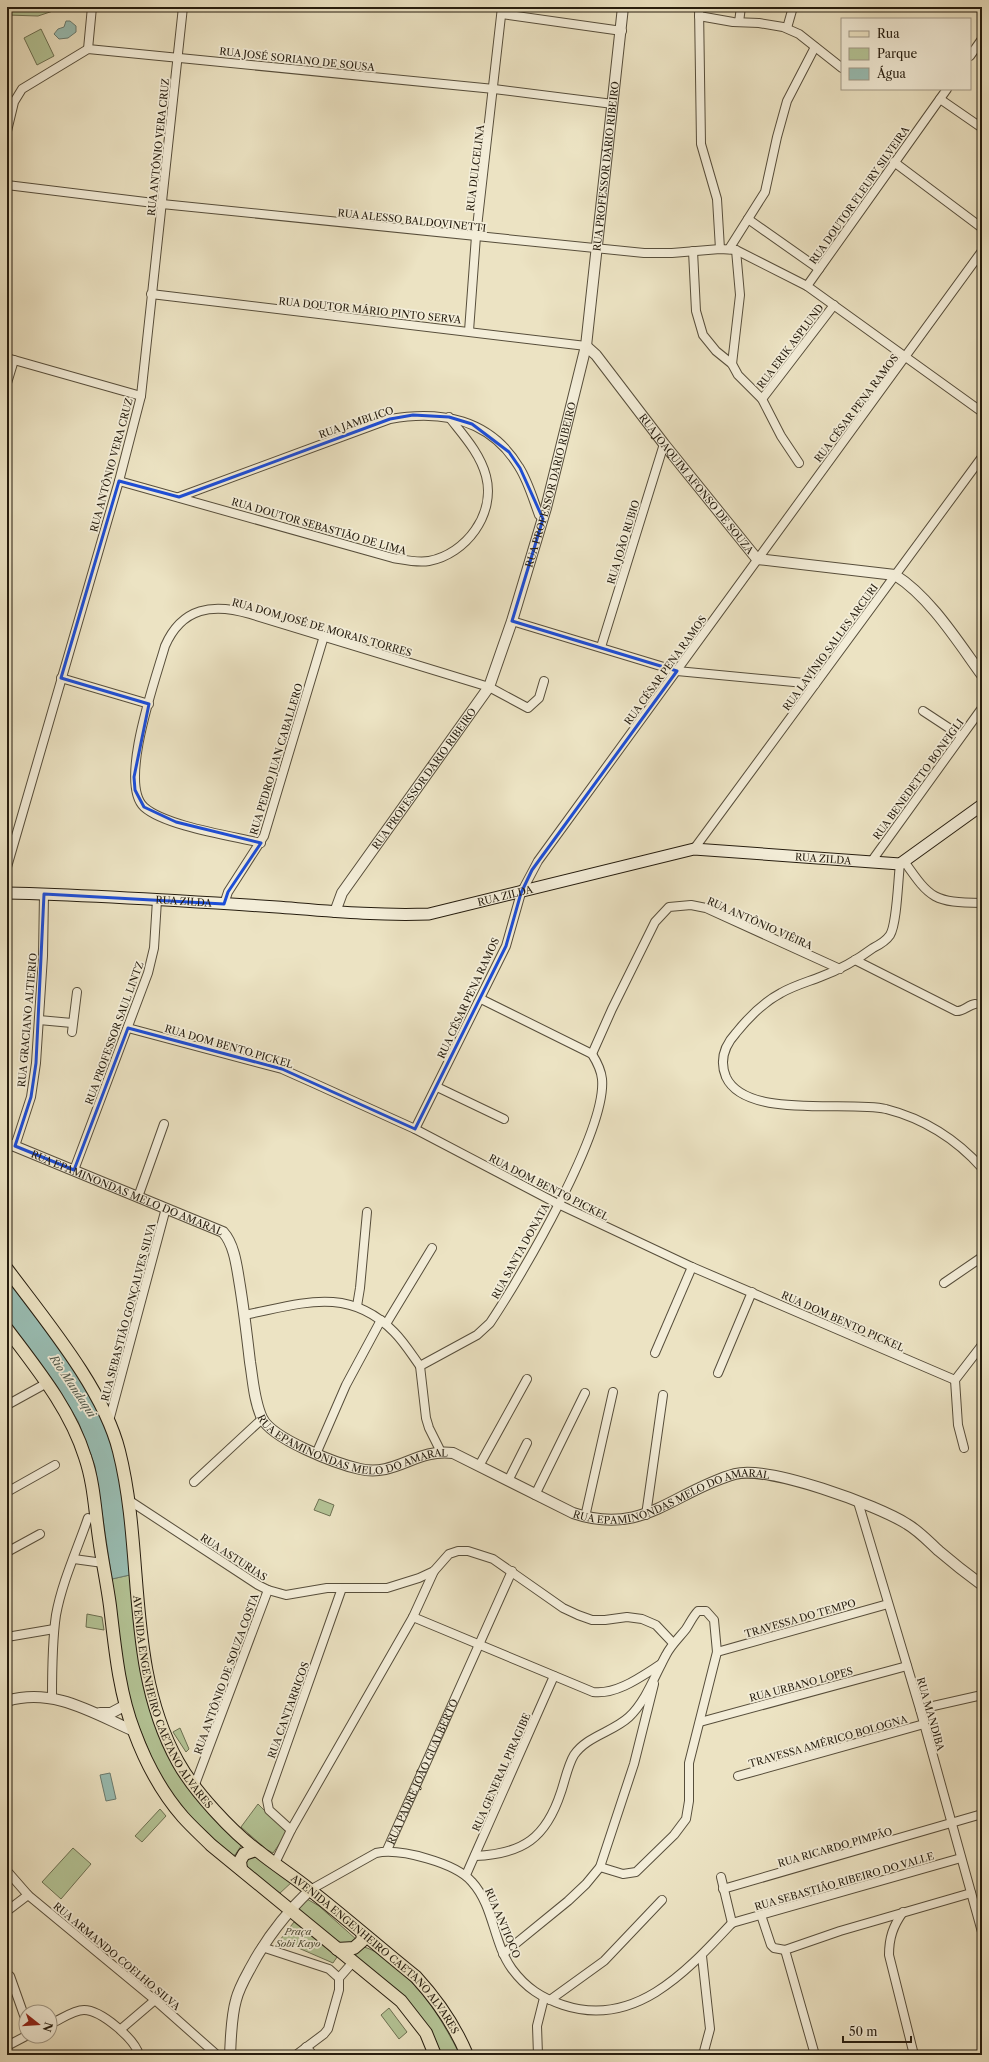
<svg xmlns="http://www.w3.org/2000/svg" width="989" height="2062" font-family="'Libre Caslon Text',serif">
  <rect width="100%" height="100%" fill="#ece3c3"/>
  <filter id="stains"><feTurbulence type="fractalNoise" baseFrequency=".005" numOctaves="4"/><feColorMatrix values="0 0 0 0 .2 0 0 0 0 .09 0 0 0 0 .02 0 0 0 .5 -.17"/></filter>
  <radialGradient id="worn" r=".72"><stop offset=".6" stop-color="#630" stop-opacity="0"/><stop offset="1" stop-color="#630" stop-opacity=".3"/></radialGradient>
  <path fill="#b4c496" stroke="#6c7052" d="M7,7H65L38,16L7,15Z
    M41,29L54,56L37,65L24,38Z
    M319,1499L334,1505L330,1516L314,1510Z
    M134,1574L162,1742L241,1843V1846L235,1855L232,1856L180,1807L155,1766L130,1705L117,1630L112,1579Z
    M87,1614L102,1617L104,1630L86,1627Z
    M180,1728L189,1749L186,1752L173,1732Z
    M258,1804L287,1833L273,1853L267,1850L241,1827Z
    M160,1809L166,1816L142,1842L135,1836Z
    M73,1848L91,1864L61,1899L42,1882Z
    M254,1854L293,1881L279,1894L243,1864L245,1860Z
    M307,1899L319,1906L357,1940L354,1943L339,1945L294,1909Z
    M294,1922L337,1957L333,1963L280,1940Z
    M364,1947C375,1950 384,1958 393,1965C425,1992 441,2018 460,2055H441L437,2045L358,1959L354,1953Z
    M389,2008L407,2032L399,2039L381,2015Z"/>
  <path fill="#99beb4" stroke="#6b7d72" d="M66,21H70L76,26V32L68,38L59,39L54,34L58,29L64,27Z
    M7,1276L83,1381L116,1450L134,1574L112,1579L95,1466L78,1421L69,1406L7,1320Z
    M110,1773L116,1799L106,1801L100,1775Z"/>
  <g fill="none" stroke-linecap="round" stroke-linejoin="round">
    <g stroke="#574e3b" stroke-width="10">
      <g id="minor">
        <path d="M699,7L701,144L717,199L720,249"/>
        <path d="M947,7H960"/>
        <path d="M502,14L622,31"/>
        <path d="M699,16L733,22L759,23L783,27L799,34L842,68"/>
        <path d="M739,22L741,7"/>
        <path d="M787,28L793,7"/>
        <path d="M88,49L92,7"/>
        <path d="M970,56L982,39"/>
        <path d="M947,89L807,286L982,412"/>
        <path d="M940,99L982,128"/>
        <path d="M7,131L14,102L22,89L88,49L494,89L613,104"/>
        <path d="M894,162L982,228"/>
        <path d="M7,185L162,204L644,253H672L720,249L736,250L807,286"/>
        <path d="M748,219L819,269"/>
        <path d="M729,249L765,192L777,137L787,101L815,47"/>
        <path d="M693,251L696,311L703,335L716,351L732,364L738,375L762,399L781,436L799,463"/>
        <path d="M151,294L586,346"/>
        <path d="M469,331L476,236L502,7"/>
        <path d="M7,358L141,396"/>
        <path d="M732,364L740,295L736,250"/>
        <path d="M7,383L14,360"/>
        <path d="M762,399L834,305"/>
        <path d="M119,481L393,558C405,560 417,563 429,561C466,554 496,514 486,476C480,453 463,435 449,417"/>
        <path d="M179,497L390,419C441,410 490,419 519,467C528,481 533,499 539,515L543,519"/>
        <path d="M512,621L677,671L815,684"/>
        <path d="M601,647L664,444"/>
        <path d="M61,678L149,704"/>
        <path d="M923,711L961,736"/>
        <path d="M261,843C232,836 165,826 144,807C118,783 156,678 165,646C182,607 213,603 250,614L489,687L528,708L539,698L544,681"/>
        <path d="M694,849L982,457"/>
        <path d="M904,861C931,900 934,902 982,903"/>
        <path d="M871,862L982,708"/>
        <path d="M900,864C898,879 897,924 890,935C886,941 879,945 873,948C857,960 839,970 820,977C807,982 793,986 781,993C764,1002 748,1018 736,1033C725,1045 719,1060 726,1077C746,1120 847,1100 886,1109C925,1119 956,1139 982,1168"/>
        <path d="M7,867L119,481L141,396L183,7"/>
        <path d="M224,904L228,892L264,836L324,636"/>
        <path d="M855,960L956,1011C963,1012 968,1005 975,1004"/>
        <path d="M39,1020L72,1023"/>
        <path d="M128,1028L282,1069L309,1081L415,1129L558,1204L692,1267L955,1380"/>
        <path d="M72,1032L77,992"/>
        <path d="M592,1054L612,1009L655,922L669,907L691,905L706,908L840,969"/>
        <path d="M437,1087L504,1119"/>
        <path d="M415,1129L506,946L521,893L538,861L982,251"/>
        <path d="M15,1146L31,1097L36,1063L43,956L44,894"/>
        <path d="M74,1170L148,973L154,948L157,900"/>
        <path d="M138,1197L164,1124"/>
        <path d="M944,1283L982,1257"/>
        <path d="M357,1306L360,1288L367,1212"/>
        <path d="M244,1315C301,1304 348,1285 394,1332C404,1342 412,1355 420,1366"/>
        <path d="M386,1324L432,1248"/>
        <path d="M655,1353L692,1267"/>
        <path d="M718,1373L752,1292"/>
        <path d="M7,1405L47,1383"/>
        <path d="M109,1421L166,1208"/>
        <path d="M964,1448L958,1425L955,1380L982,1345"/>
        <path d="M441,1452L429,1428L426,1418L420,1366L477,1335L490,1323C521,1277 607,1130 602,1079C601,1069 597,1062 592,1054L481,999"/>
        <path d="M316,1454L346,1385L381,1320"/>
        <path d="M479,1466L527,1379"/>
        <path d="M508,1481L527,1443"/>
        <path d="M194,1482L262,1419"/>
        <path d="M7,1492L55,1465"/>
        <path d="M535,1495L585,1393"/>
        <path d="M127,1499L258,1585L268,1590L286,1595L327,1588H387L419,1578L434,1571L449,1554L458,1551H468L493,1559L563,1608L578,1615L592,1620H605L627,1617L642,1619L656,1625L673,1643"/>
        <path d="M858,1502L920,1709L982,1932"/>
        <path d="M646,1515L663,1395"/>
        <path d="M585,1517L613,1392"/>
        <path d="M7,1552L40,1534"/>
        <path d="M74,1559L103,1563"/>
        <path d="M413,1617L593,1692C617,1695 642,1676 661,1664"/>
        <path d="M7,1637L54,1629"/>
        <path d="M717,1652L888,1604"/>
        <path d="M52,1698C52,1671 52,1642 56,1615C62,1582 77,1550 88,1518"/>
        <path d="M920,1709L982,1695"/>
        <path d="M700,1722L907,1666"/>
        <path d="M738,1776L924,1724"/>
        <path d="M194,1787L268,1590"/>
        <path d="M291,1830L269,1810L267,1800L342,1588"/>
        <path id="s1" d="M387,1850L512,1571"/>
        <path d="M475,1856C523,1854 546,1838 561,1792C565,1780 568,1765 574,1755C587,1736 613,1732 629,1717C646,1701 655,1675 666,1655C671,1645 679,1638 686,1629C690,1623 693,1616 698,1611H706L714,1620L717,1652L689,1763V1801L686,1819L674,1835L636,1872L623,1874L600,1867"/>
        <path d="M275,1863L291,1830L413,1617L434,1571"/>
        <path d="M7,1871L28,1895L155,2000L217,2055"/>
        <path d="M466,1875L554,1676"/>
        <path d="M721,1877L732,1923"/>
        <path d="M723,1889L982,1814"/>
        <path d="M310,1890L376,1853C400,1848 456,1863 472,1882C494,1906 493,1943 512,1969C526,1988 542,1998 563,2005C635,2029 687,1971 732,1923"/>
        <path d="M7,1911L28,1895"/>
        <path d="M903,1912C893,1926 889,1938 889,1955L914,2055"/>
        <path d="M761,1915L771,1945L774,1948L785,1950"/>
        <path d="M732,1923L961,1858"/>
        <path d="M262,1947L329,1969L339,1978V1990L328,2029L324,2034L296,2055"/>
        <path d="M503,1954L568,1901L586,1884L600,1867L634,1764L654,1684"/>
        <path d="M702,1956L710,2029L703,2055"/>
        <path d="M10,1976L26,2021"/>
        <path d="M339,1978L353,1962"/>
        <path d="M550,2000L604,1961L662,1900"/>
        <path d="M50,2024C60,2020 73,2010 84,2010C101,2010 135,2039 139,2055"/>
        <path d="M121,2029L155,2000"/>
        <path d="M7,2046L26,2036"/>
        <path d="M306,2047L313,2055"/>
        <path d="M538,2055L537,2026L544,1998"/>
        <path d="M815,2055L785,1950L840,1931L971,1893"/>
      </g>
    </g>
    <g stroke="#574e3b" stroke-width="12">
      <g id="tertiary">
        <path id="s2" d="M586,346L596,355L664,444L757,559L895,575C930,597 958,642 982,675"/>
        <path id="s3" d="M335,912L342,893L489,687L512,621L546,508L586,346L623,7"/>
        <path id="s4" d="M7,1143L223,1232C235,1245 237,1269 240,1286C244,1311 247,1336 250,1362C253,1380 254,1401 262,1418C272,1439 337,1464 360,1469C396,1477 416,1448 453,1453L573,1513C643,1537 674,1491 735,1474C768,1465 877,1505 907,1524C919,1531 929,1542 939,1551C953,1563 967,1574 982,1585"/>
        <path d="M7,1701C53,1687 93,1713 134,1731"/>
        <path d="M100,1713H111L126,1705"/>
        <path d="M230,2055C231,2037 231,2018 236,2000C239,1988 245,1978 251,1967C267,1937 286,1913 310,1890"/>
      </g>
    </g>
    <g stroke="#251c0e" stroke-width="13">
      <g id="secondary">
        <path id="s5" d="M7,893C97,895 187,901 277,907C328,911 378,916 429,914L694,849L900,864L982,805"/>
      </g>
    </g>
    <g stroke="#251c0e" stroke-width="14">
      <g id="primary">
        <path id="s6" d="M7,1269C45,1320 104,1390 119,1451C145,1554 125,1667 178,1762C194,1791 232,1832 258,1851C275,1865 293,1876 310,1890C346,1918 381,1949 416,1977C438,2001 455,2026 467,2055"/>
        <path d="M7,1329C37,1369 70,1409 85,1457C94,1483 95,1511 99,1538C102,1561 107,1583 110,1606C115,1648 119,1692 134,1731C145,1761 162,1793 183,1817C192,1827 202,1836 211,1845L401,2001L426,2033L435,2055"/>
        <path d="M241,1869L240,1861L244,1854L256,1850"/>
        <path d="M337,1949L354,1948L362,1941L363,1934"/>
      </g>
    </g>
    <use href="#minor" stroke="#f3edd8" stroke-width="8"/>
    <use href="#tertiary" stroke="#f3edd8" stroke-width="10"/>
    <use href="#secondary" stroke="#f3edd8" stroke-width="11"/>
    <use href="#primary" stroke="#ece3c3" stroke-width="12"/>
  </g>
  <path fill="none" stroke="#1d4ed8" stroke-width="3" stroke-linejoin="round" d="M413,415L449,417L472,424L509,452L520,468L543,519L512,621L677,671L532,870L521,893L506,946L415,1129L282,1069L128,1028L74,1170L15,1146L31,1097L36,1063L44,894L224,904L228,892L261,843L176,822L144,807L135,790L134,777L149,704L61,678L119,481L179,497L390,419Z"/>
  <g text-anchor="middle" stroke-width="3.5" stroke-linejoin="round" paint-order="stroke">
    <g font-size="10" fill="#251c0e" stroke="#f3edd8">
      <text transform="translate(297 59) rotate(6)" y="4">RUA JOSÉ SORIANO DE SOUSA</text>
      <text transform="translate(158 147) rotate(-84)" y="4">RUA ANTÔNIO VERA CRUZ</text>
      <text dy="4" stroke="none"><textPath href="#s3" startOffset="809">RUA PROFESSOR DÁRIO RIBEIRO</textPath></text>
      <text transform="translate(475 168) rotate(-83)" y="4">RUA DULCELINA</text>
      <text transform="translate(859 195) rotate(-55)" y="4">RUA DOUTOR FLEURY SILVEIRA</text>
      <text transform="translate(412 220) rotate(6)" y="4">RUA ALESSO BALDOVINETTI</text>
      <text transform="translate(370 310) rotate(6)" y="4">RUA DOUTOR MÁRIO PINTO SERVA</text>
      <text transform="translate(790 346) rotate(-53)" y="4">RUA ERIK ASPLUND</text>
      <text transform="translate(856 408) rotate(-53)" y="4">RUA CÉSAR PENA RAMOS</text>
      <text transform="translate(356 422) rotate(-19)" y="4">RUA JAMBLICO</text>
      <text transform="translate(111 465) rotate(-75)" y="4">RUA ANTÔNIO VERA CRUZ</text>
      <text dy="4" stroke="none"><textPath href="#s2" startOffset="177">RUA JOAQUIM AFONSO DE SOUZA</textPath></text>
      <text dy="4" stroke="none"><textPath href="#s3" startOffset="485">RUA PROFESSOR DÁRIO RIBEIRO</textPath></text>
      <text transform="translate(319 526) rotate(16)" y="4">RUA DOUTOR SEBASTIÃO DE LIMA</text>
      <text transform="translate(623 542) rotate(-73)" y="4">RUA JOÃO RUBIO</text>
      <text transform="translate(322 627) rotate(16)" y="4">RUA DOM JOSÉ DE MORAIS TORRES</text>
      <text transform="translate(830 647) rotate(-54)" y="4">RUA LAVÍNIO SALLES ARCURI</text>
      <text transform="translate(665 670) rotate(-54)" y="4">RUA CÉSAR PENA RAMOS</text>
      <text transform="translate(276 759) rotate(-73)" y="4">RUA PEDRO JUAN CABALLERO</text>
      <text dy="4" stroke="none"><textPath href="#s3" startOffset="161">RUA PROFESSOR DÁRIO RIBEIRO</textPath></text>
      <text transform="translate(918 779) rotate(-54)" y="4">RUA BENEDETTO BONFIGLI</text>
      <text dy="4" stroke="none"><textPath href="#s5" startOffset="825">RUA ZILDA</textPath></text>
      <text dy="4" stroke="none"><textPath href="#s5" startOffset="501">RUA ZILDA</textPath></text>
      <text dy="4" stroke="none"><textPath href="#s5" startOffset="177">RUA ZILDA</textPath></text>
      <text transform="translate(760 923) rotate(24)" y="4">RUA ANTÔNIO VIÊIRA</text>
      <text transform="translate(468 998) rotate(-65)" y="4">RUA CÉSAR PENA RAMOS</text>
      <text transform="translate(27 1020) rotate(-85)" y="4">RUA GRACIANO ALTIERIO</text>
      <text transform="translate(114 1033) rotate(-70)" y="4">RUA PROFESSOR SAUL LINTZ</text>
      <text transform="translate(229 1046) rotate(16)" y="4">RUA DOM BENTO PICKEL</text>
      <text transform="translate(549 1187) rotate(27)" y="4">RUA DOM BENTO PICKEL</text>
      <text dy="4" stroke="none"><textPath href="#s4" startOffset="130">RUA EPAMINONDAS MELO DO AMARAL</textPath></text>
      <text transform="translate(520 1251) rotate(-61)" y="4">RUA SANTA DONATA</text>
      <text transform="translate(128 1312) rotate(-75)" y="4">RUA SEBASTIÃO GONÇALVES SILVA</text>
      <text transform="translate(843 1321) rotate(24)" y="4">RUA DOM BENTO PICKEL</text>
      <text dy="4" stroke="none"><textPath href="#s4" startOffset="525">RUA EPAMINONDAS MELO DO AMARAL</textPath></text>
      <text dy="4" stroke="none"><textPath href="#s4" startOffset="871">RUA EPAMINONDAS MELO DO AMARAL</textPath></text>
      <text transform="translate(234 1557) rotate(33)" y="4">RUA ASTURIAS</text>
      <text transform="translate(800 1618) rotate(-16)" y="4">TRAVESSA DO TEMPO</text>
      <text transform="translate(226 1674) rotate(-70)" y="4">RUA ANTÔNIO DE SOUZA COSTA</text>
      <text transform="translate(801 1684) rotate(-15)" y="4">RUA URBANO LOPES</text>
      <text dy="4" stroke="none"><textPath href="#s6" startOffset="475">AVENIDA ENGENHEIRO CAETANO ALVARES</textPath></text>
      <text transform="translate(288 1710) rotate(-70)" y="4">RUA CANTARRICOS</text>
      <text transform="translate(931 1714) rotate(74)" y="4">RUA MANDIBA</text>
      <text transform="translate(828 1741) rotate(-16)" y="4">TRAVESSA AMÉRICO BOLOGNA</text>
      <text dy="4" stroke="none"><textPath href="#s1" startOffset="86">RUA PADRE JOÃO GUALBERTO</textPath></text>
      <text transform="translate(501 1772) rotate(-66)" y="4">RUA GENERAL PIRAGIBE</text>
      <text transform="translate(835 1847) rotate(-16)" y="4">RUA RICARDO PIMPÃO</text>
      <text transform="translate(844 1881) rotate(-16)" y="4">RUA SEBASTIÃO RIBEIRO DO VALLE</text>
      <text transform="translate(503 1923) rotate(67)" y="4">RUA ANTIOCO</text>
      <text dy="4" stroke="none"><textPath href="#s6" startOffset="811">AVENIDA ENGENHEIRO CAETANO ALVARES</textPath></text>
      <text transform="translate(117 1956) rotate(40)" y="4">RUA ARMANDO COELHO SILVA</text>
    </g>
    <g font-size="10" font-style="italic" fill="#504e37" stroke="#f3edd8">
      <text x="298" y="1935">Praça<tspan x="298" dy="12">Sobi Kayo</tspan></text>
    </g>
    <g font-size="11" font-style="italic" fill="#4e5548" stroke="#f3edd8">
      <text transform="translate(73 1386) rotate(56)" y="4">Rio Mandaqui</text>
    </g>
  </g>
  <rect width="989" height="2062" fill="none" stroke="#ece3c3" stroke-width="24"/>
  <rect x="8" y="8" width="973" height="2046" fill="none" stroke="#251c0e" stroke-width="2"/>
  <rect x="12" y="12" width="965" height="2038" fill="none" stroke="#251c0e"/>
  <rect x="841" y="18" width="130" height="72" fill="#f3edd8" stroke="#a19987"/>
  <rect x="849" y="31" width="20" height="6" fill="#ece3c3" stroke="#a19987"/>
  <text x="877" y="38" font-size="12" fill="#251c0e">Rua</text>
  <rect x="849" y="48" width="20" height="12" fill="#b4c496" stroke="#a19987"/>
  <text x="877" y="58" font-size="12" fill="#251c0e">Parque</text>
  <rect x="849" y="68" width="20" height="12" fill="#99beb4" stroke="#a19987"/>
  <text x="877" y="78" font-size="12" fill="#251c0e">Água</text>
  <g transform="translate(38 2024) rotate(107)"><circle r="19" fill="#f3edd8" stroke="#a19987"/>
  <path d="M0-3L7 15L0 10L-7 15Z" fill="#8f2418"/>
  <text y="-6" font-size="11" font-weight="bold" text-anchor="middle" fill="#251c0e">N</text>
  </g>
  <path d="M843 2036v6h68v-6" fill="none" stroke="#251c0e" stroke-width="2"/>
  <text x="849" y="2036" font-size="12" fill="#251c0e" stroke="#f3edd8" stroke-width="3" paint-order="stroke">50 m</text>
  <rect width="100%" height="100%" filter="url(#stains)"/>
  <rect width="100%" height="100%" fill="url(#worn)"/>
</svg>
